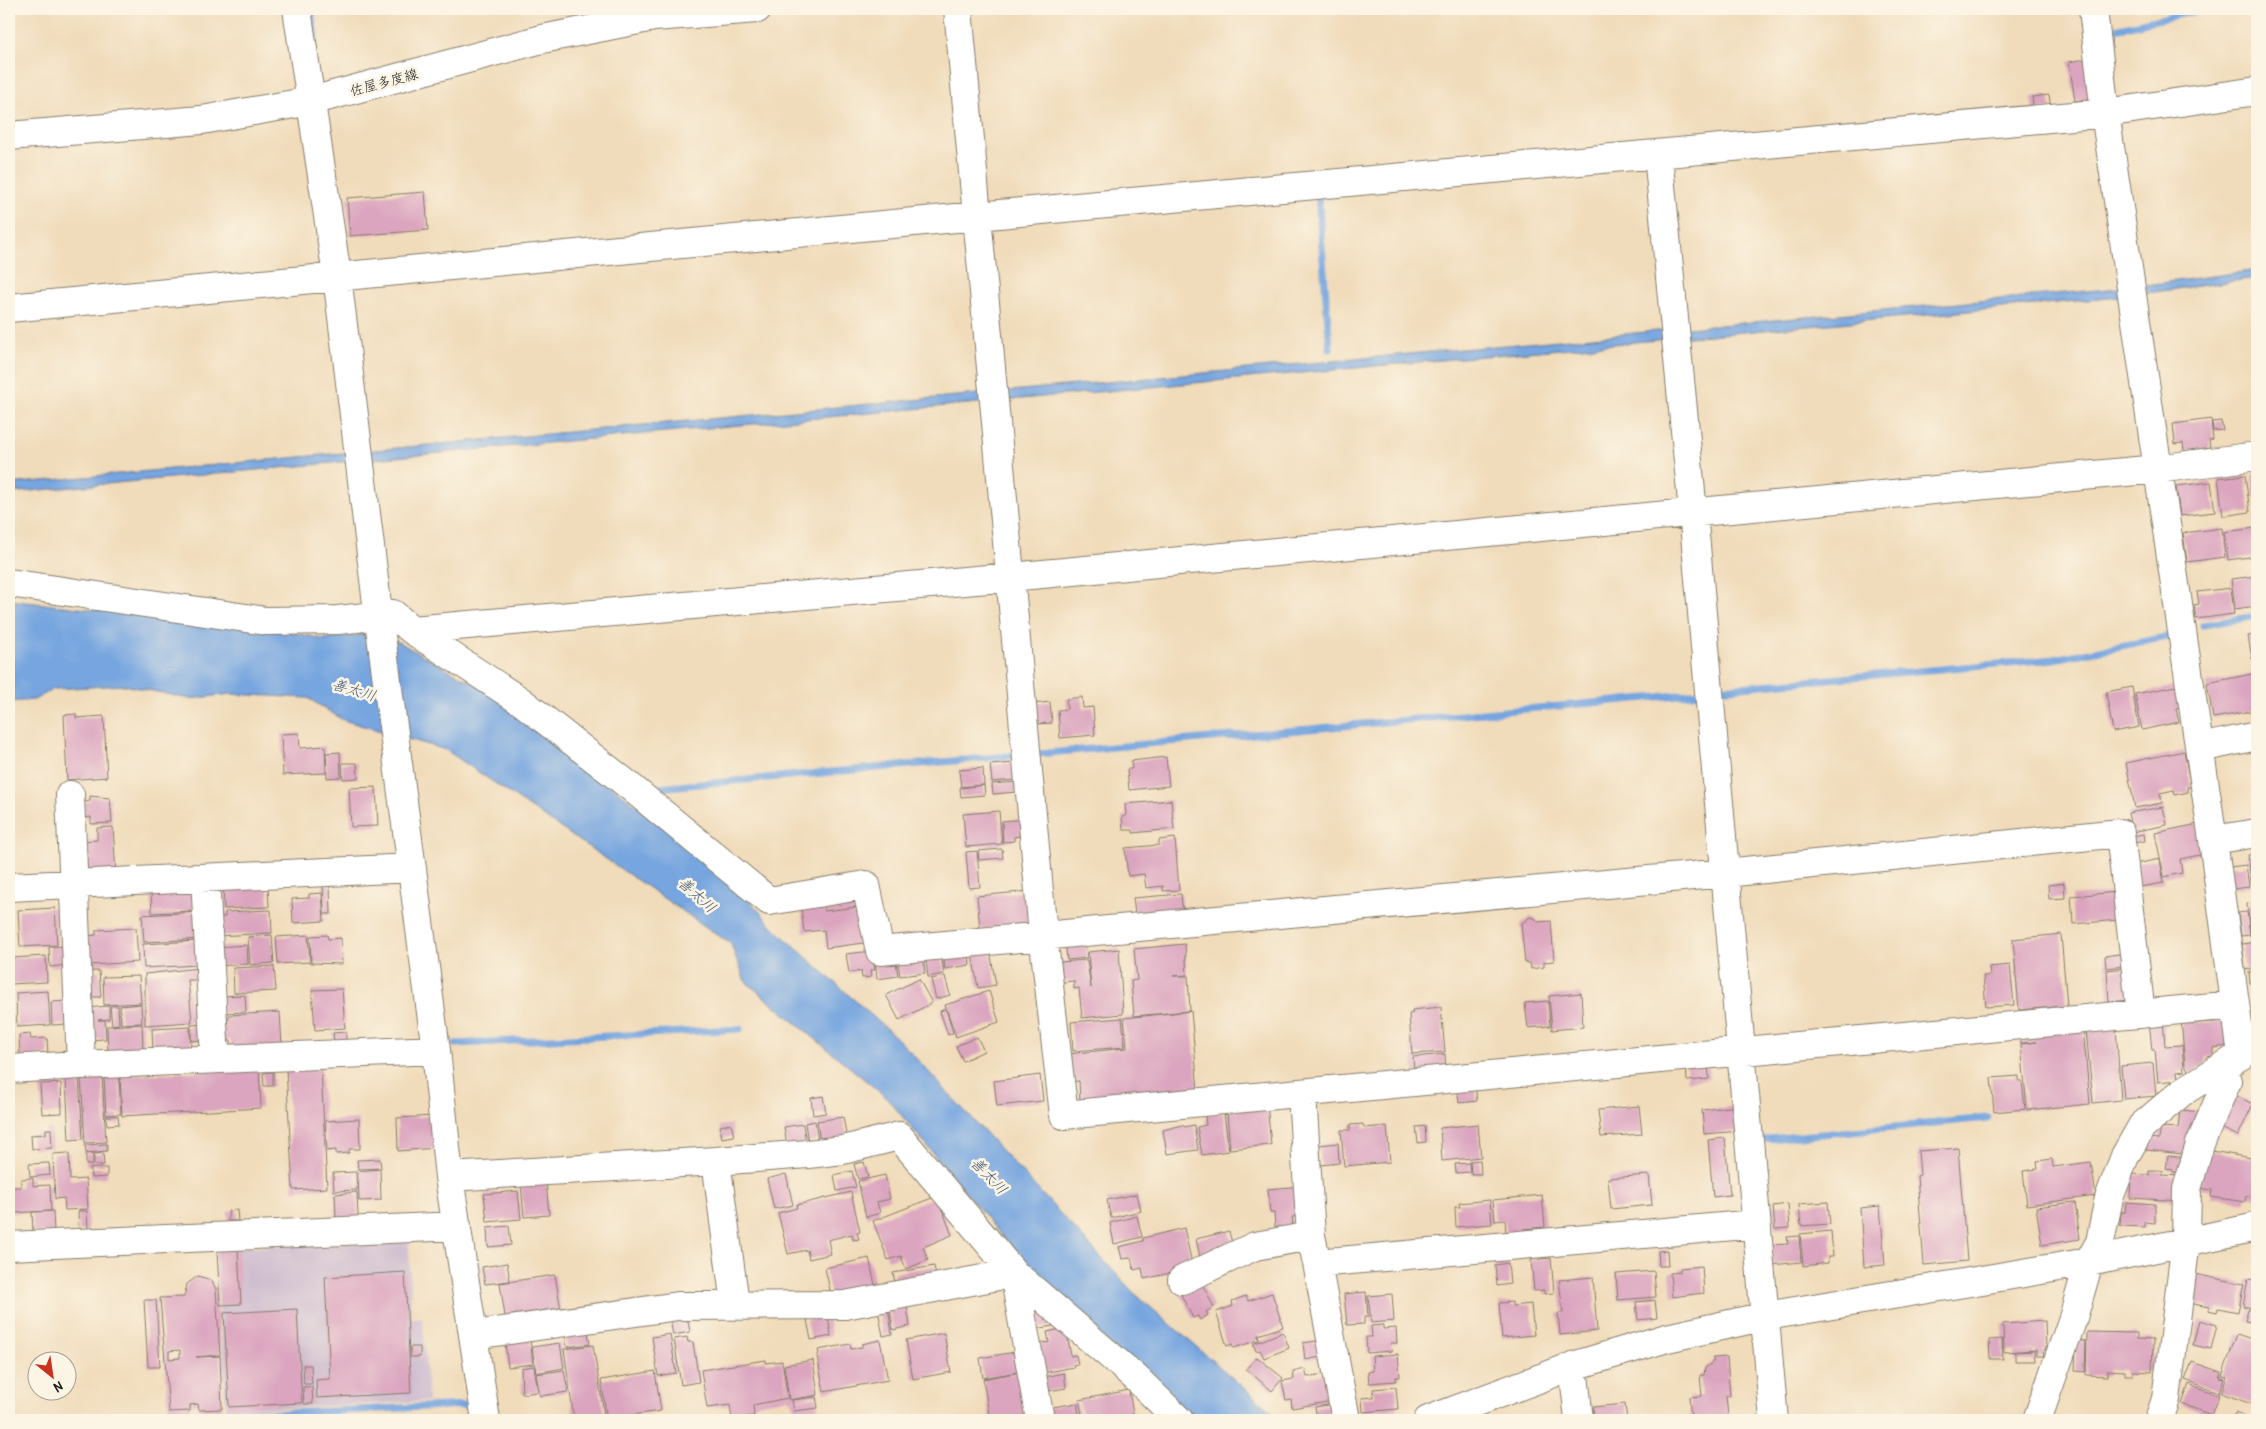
<svg xmlns="http://www.w3.org/2000/svg" width="2266" height="1429" font-family="'Patrick Hand','Klee One',sans-serif">
  <rect width="100%" height="100%" fill="#fcf5e5"/>
  <filter id="ink" filterUnits="userSpaceOnUse"><feTurbulence type="fractalNoise" baseFrequency=".02" numOctaves="2"/><feDisplacementMap in="SourceGraphic" scale="10" xChannelSelector="R" yChannelSelector="G"/><feConvolveMatrix kernelMatrix="1 2 1 2 8 2 1 2 1" color-interpolation-filters="sRGB"/></filter>
  <filter id="wash" filterUnits="userSpaceOnUse"><feTurbulence type="fractalNoise" baseFrequency=".0096" numOctaves="4" result="noise"/><feDisplacementMap in="SourceGraphic" scale="20" xChannelSelector="R" yChannelSelector="G"/><feGaussianBlur stdDeviation="1.12" result="paint"/><feColorMatrix in="noise" values="0 0 0 0 0 0 0 0 0 0 0 0 0 0 0 0 0 1.4 0 .05"/><feComposite in="paint" operator="in"/></filter>
  <g filter="url(#wash)">
    <rect width="100%" height="100%" fill="#f0dbba"/>
    <path fill="#cfbdcf" d="M409,1242L411,1318H423L428,1401L226,1411L215,1248Z"/>
    <path fill="#76a5df" stroke="#49607e" d="M2257,270V278L2147,293L2146,285Z
      M2119,288L2120,297L9,493V484Z
      M9,600L292,632L322,639L370,634L391,638L482,688L723,871L777,931L897,1038L1133,1292L1281,1420H1193L1098,1334L1000,1234L887,1098L745,981L731,944L446,750L343,720L308,698L231,694L190,699L124,685L54,689L34,700L9,702Z"/>
    <g fill="none" stroke-linecap="round" stroke-linejoin="round">
      <path stroke="#76a5df" stroke-width="7" d="M311,9L315,36
        M2111,30L2204,9
        M1318,195L1330,349
        M2203,625L2257,616
        M1717,689L2054,659L2167,637
        M1037,754L1701,693
        M656,788L1019,755
        M456,1044L740,1029
        M1759,1144L1758,1140L1988,1118
        M137,1420L469,1405"/>
    </g>
    <g id="blocks">
      <path fill="#dba5bf" fill-rule="evenodd" d="M2087,59L2093,98L2075,101L2069,62Z
        M2049,95L2051,108L2034,110L2032,97Z
        M425,192L428,230L350,236L347,198Z
        M2211,419L2213,439L2209,440L2210,447L2184,451L2183,443L2175,444L2173,424Z
        M2221,421L2223,430L2213,431L2212,422Z
        M2257,474V498L2255,499L2252,475Z
        M2245,475L2250,512L2223,516L2218,478Z
        M2211,482L2215,512L2180,516L2176,486Z
        M2222,528L2225,557L2187,562L2183,533Z
        M2256,528L2257,556L2228,560L2224,532Z
        M2257,576V606L2235,609L2231,579Z
        M2231,588L2234,614L2196,619L2194,605L2199,604L2197,592Z
        M2257,635V658L2252,659L2248,636Z
        M2257,673V710L2213,718L2207,683Z
        M2176,686L2180,708L2176,709L2179,722L2142,730L2135,694Z
        M2132,687L2139,727L2113,732L2106,692Z
        M1082,697L1083,708L1093,707L1095,735L1060,738L1058,710L1067,709L1066,699Z
        M1050,702L1052,723L1034,724L1032,704Z
        M76,714V718L104,716L107,777L67,780L64,715Z
        M299,733L300,748L325,746L326,773L283,775L281,734Z
        M2184,751L2191,787H2187L2188,792L2175,795L2174,790L2160,793L2162,803L2135,808L2126,763Z
        M340,752L341,777L327,778L326,753Z
        M1166,757L1169,786L1129,790L1127,769H1132L1131,761Z
        M342,763H357L358,778L343,779Z
        M1014,763L1015,780L992,782L990,765Z
        M983,768L984,785L961,787L959,770Z
        M1016,782L1017,792L993,794L992,784Z
        M984,785L985,795L961,797L960,788Z
        M376,787L378,826L351,827L349,788Z
        M90,796L110,798L112,823L91,824V817L84,818V802L90,801Z
        M1171,800L1174,829L1133,833V830H1123L1122,817L1126,816L1125,804Z
        M2163,807L2167,825L2132,832L2128,813Z
        M999,811L1002,844L966,847L963,814Z
        M1025,819L1027,835L1014,837V841L1003,842L1002,821Z
        M2198,824L2204,854L2180,859L2182,873L2164,877L2155,833Z
        M113,827L116,874L86,871L85,841L97,840V828Z
        M2144,834L2145,841L2134,843L2132,836Z
        M1175,838L1179,890L1163,891V886L1146,888L1144,874L1128,876L1125,848L1159,845V840Z
        M1002,849L1003,858L979,860L978,851Z
        M977,851L980,887L969,888L966,852Z
        M2257,853V886H2252L2248,855Z
        M2160,859L2164,883L2140,887L2135,864Z
        M2246,865L2249,887L2233,889L2230,867Z
        M223,882L268,885L269,907L224,909Z
        M2064,883L2065,898L2049,899L2048,885Z
        M323,884H330L331,914H324Z
        M193,886L194,911L152,913L151,892Z
        M1031,891L1033,924L980,929L977,896Z
        M2117,892L2119,920L2073,924L2071,896Z
        M322,893L324,921L293,923L292,899L309,898V894Z
        M1181,894L1183,913L1135,914L1133,898Z
        M822,896L824,911L866,906L871,942L826,948L824,930L804,932L800,899Z
        M2257,902V937H2251L2247,904Z
        M55,908L57,945L20,947L18,910Z
        M271,910L272,933L218,936L217,917H225V912Z
        M200,912L202,939L144,942L142,915Z
        M2247,912L2250,935L2241,936L2238,913Z
        M1530,917L1535,918L1538,922L1551,921L1554,961L1544,962V967L1531,969L1530,963H1525L1521,924Z
        M136,928L138,962L90,965L88,936L96,935V930Z
        M2061,934L2067,1006L2019,1010L2013,939Z
        M272,935L274,963L250,965L248,937Z
        M308,935L310,962L278,964L276,937Z
        M327,935L328,939L341,938L342,964L311,963L310,936Z
        M1085,937L1087,958L1067,960L1065,939Z
        M197,941L198,965L144,968L143,944Z
        M2257,942V968L2245,970L2242,944Z
        M1185,944L1187,975L1173,976H1188L1190,1011L1134,1016L1131,981L1137,980L1134,949Z
        M247,945L248,964L218,966L217,947Z
        M989,945L996,985L978,988L971,949Z
        M66,946L67,965L50,967L49,947Z
        M968,947L970,965L945,969L943,951Z
        M1119,949L1123,1014L1082,1018L1079,988L1074,989V981L1062,982L1060,962L1087,960L1091,988L1088,952Z
        M872,951L875,970H870L871,977L862,978L861,971L849,973L846,954Z
        M941,951L944,974L928,977L925,953Z
        M923,952L925,973L900,976L897,955Z
        M2125,953L2126,966L2106,968L2105,956Z
        M895,954L898,976L877,979L875,957Z
        M46,956L47,982L11,984L10,958Z
        M2010,965L2014,1005L1986,1007L1983,976H1990L1989,967Z
        M274,966L276,991L234,993L233,968Z
        M199,968L200,980H188L192,1022L145,1025V974Z
        M2127,968L2130,1000L2109,1002L2107,970Z
        M99,971L101,997H84L83,972Z
        M2257,971V982L2250,983L2249,972Z
        M139,976L141,1003L104,1005L103,977Z
        M945,976L950,995L936,999L931,979Z
        M919,979L932,1003L899,1020L886,995Z
        M342,989L345,1028L315,1030L312,990Z
        M48,991L50,1025L17,1027L16,993Z
        M989,991L999,1022L956,1037L945,1005Z
        M1581,993L1583,1027L1552,1030L1549,996Z
        M245,995L246,1012L222,1013L221,996Z
        M67,1001L68,1024L52,1025L51,1002Z
        M1548,1001L1550,1026L1528,1028L1525,1003Z
        M141,1004L142,1023L121,1024L120,1006Z
        M109,1006V1019L98,1020H105L106,1039L89,1040L86,1008Z
        M110,1006H118L119,1024L112,1025Z
        M1441,1007L1445,1052L1412,1054L1409,1014L1413,1013L1412,1010Z
        M946,1009L953,1033L948,1035L940,1011Z
        M1191,1011L1198,1091L1080,1102L1079,1081L1068,1082L1066,1054L1127,1048L1124,1018Z
        M280,1012L282,1046L231,1049V1040L223,1041L222,1020L229,1019V1015Z
        M1122,1018L1125,1047L1073,1051L1071,1022Z
        M2197,1018V1023L2227,1021L2229,1046L2213,1048V1056L2206,1057V1063L2190,1073L2185,1065L2181,1020Z
        M2163,1019L2165,1046L2182,1045L2184,1071L2177,1072L2178,1080L2158,1082L2155,1050H2152L2149,1021Z
        M12,1020L13,1045L9,1046V1021Z
        M142,1024L143,1051L108,1053L107,1026Z
        M205,1024L206,1040L191,1041V1025Z
        M190,1027L191,1049L153,1051L152,1029Z
        M2116,1027L2121,1100L2093,1103L2086,1030Z
        M2083,1028L2090,1104L2027,1110L2021,1044L2037,1042L2021,1043L2020,1035Z
        M346,1032V1043L334,1044L333,1033Z
        M30,1034L31,1039L47,1038L48,1055L20,1057L19,1035Z
        M977,1037L984,1051L963,1061L956,1046Z
        M1445,1054L1446,1069L1414,1072L1413,1057Z
        M1708,1060L1709,1079L1687,1081L1686,1062Z
        M2153,1063L2156,1096L2124,1099L2121,1066Z
        M259,1068L261,1108L122,1116L120,1076Z
        M321,1068L327,1188L293,1190L286,1069Z
        M273,1072V1086H264L263,1073Z
        M1040,1075L1043,1101L997,1106L994,1081Z
        M102,1076L106,1142L85,1143L81,1078Z
        M119,1076L121,1114L106,1115L104,1077Z
        M2019,1076V1081H2022L2025,1109L1994,1112L1991,1078Z
        M66,1079H79L83,1139L69,1140Z
        M61,1083L62,1113L42,1114L40,1084Z
        M1475,1084L1477,1101L1459,1103L1457,1086Z
        M2235,1095L2253,1104L2238,1136L2217,1126Z
        M823,1096L826,1113L813,1115L811,1098Z
        M1267,1103L1271,1145L1230,1149L1227,1113Z
        M1639,1106L1642,1134L1601,1137L1598,1110Z
        M1738,1106L1741,1131L1704,1134L1702,1110Z
        M2180,1110L2203,1112L2192,1155L2146,1150L2147,1138L2159,1139L2161,1127L2178,1128Z
        M1224,1113L1229,1151L1202,1155L1197,1127L1206,1125L1205,1115Z
        M106,1116H118L119,1124L107,1125Z
        M434,1116L436,1148L398,1151L397,1118Z
        M843,1117L848,1144L821,1148L817,1121Z
        M359,1119L360,1149H349V1153L336,1154V1150L327,1151L325,1121Z
        M815,1121L818,1140L808,1142L805,1123Z
        M731,1124L734,1136L722,1138L720,1126Z
        M803,1124L806,1143L787,1146L784,1127Z
        M1363,1124L1364,1128L1387,1126L1390,1162L1344,1166L1341,1130H1350V1125Z
        M1478,1124L1481,1157L1442,1161L1440,1128Z
        M1183,1125L1184,1127L1194,1125L1198,1150L1167,1154L1163,1130Z
        M1425,1126L1426,1142L1418,1143L1416,1127Z
        M46,1129H51L52,1148L32,1149L31,1135L46,1134Z
        M1725,1138L1730,1195L1713,1197L1708,1140Z
        M1338,1143L1339,1163L1321,1165L1319,1145Z
        M107,1144V1151L86,1153L85,1145Z
        M1958,1148L1967,1261L1924,1265L1917,1176L1920,1175L1918,1151Z
        M2206,1150L2257,1159V1198L2246,1196L2245,1202L2211,1197L2212,1190L2199,1188Z
        M69,1153L70,1180L86,1179L88,1209L65,1210L64,1198L55,1199L53,1154Z
        M93,1153V1165H86V1154Z
        M103,1153L104,1165H94V1154Z
        M2168,1156L2189,1158L2187,1174L2173,1172V1170L2166,1169Z
        M380,1159L381,1168L358,1169L357,1160Z
        M2052,1159L2053,1167L2091,1162L2096,1196L2027,1205L2023,1171L2038,1169L2037,1161Z
        M1480,1160L1481,1174H1471L1470,1161Z
        M864,1162L868,1177L858,1179L854,1164Z
        M49,1163L50,1175L30,1177L29,1164Z
        M1469,1163L1470,1172L1456,1173L1455,1164Z
        M90,1168H107V1177L91,1178Z
        M380,1169L381,1200L359,1201L358,1171Z
        M852,1171L856,1187L837,1191L834,1175Z
        M2149,1171H2163L2162,1175L2183,1176L2182,1201L2130,1198L2131,1174L2149,1175Z
        M356,1172L357,1190L334,1191L333,1173Z
        M786,1174L793,1205L774,1209L767,1179Z
        M885,1175L890,1199L877,1202L880,1213L866,1217L858,1181Z
        M1649,1175L1652,1205L1611,1209L1608,1178Z
        M33,1178V1186L50,1185L51,1211L11,1213L9,1187H21V1179Z
        M546,1180L549,1215L524,1217L521,1183Z
        M1302,1186L1305,1216L1292,1217L1293,1226L1275,1227L1274,1213H1270L1268,1189Z
        M518,1191L521,1219L487,1222L484,1194Z
        M357,1192L358,1217L336,1218L335,1194Z
        M851,1192L860,1232L857,1233L859,1239L853,1240L852,1234L828,1240L831,1254L809,1259L807,1250L788,1254L778,1213L797,1208L796,1205Z
        M1137,1194L1141,1211L1111,1218L1107,1200Z
        M1542,1195L1545,1227L1524,1229V1232L1506,1234L1505,1220L1495,1221L1493,1200Z
        M937,1196L952,1235L923,1247L928,1260L906,1269L901,1256L888,1260L873,1221Z
        M1490,1200L1492,1224L1456,1227L1455,1207H1460L1459,1203Z
        M1828,1202L1830,1224L1801,1226L1799,1204Z
        M2075,1202L2080,1239L2042,1245L2036,1207Z
        M2126,1202L2155,1204V1223L2145,1222V1227L2120,1226L2121,1212H2125Z
        M1788,1204L1790,1228L1775,1229L1773,1206Z
        M1880,1206L1885,1265L1864,1267L1860,1208Z
        M237,1210L238,1221H228V1211Z
        M53,1211L54,1232L33,1233L32,1212Z
        M78,1211H87L88,1230L79,1231Z
        M1137,1216L1142,1237L1114,1244L1110,1223Z
        M509,1226L511,1245L488,1247L487,1228Z
        M1184,1228L1193,1268L1144,1279L1142,1268L1134,1270L1131,1258L1122,1259L1119,1247L1143,1241V1238Z
        M1229,1231L1233,1247L1200,1257L1196,1239Z
        M1831,1231L1833,1256H1828V1263L1803,1266L1800,1234Z
        M1799,1236L1801,1262L1772,1265L1771,1245L1788,1244L1787,1237Z
        M238,1249L241,1304L220,1305L217,1250Z
        M1667,1250L1668,1266H1659L1658,1251Z
        M869,1258L875,1285L831,1295L825,1268Z
        M1551,1258L1554,1293L1544,1294V1290L1534,1291L1531,1260Z
        M507,1263L510,1281L485,1284L482,1267Z
        M1508,1263L1510,1284L1497,1286L1495,1265Z
        M934,1266L937,1281L896,1287L893,1273Z
        M1702,1266L1704,1293L1672,1297L1670,1273L1680,1272V1268Z
        M1654,1271L1656,1297L1618,1300L1616,1274Z
        M405,1272L411,1393L317,1398L316,1380L330,1379L325,1277Z
        M2194,1274L2244,1284L2238,1312L2218,1308L2217,1312L2208,1310L2209,1307L2188,1303Z
        M555,1275L561,1310L506,1323L500,1283Z
        M198,1276L211,1280L216,1289L220,1355L196,1357L220,1356L222,1409L199,1410L198,1404L190,1405V1411L169,1412L160,1298L184,1297L187,1284ZM180,1350V1358L169,1359V1351Z
        M1593,1277L1597,1331L1560,1335L1558,1313H1563L1559,1280Z
        M1199,1278L1214,1307L1206,1312L1208,1315L1200,1320L1198,1316L1193,1318L1178,1289Z
        M2248,1279L2257,1280V1309L2243,1306Z
        M1366,1292L1368,1317H1364V1324L1347,1325L1344,1294Z
        M1272,1293L1283,1327L1258,1335L1259,1340L1234,1348L1232,1344L1227,1346L1216,1312L1233,1306L1232,1301L1246,1296L1248,1301Z
        M1392,1294L1394,1321L1371,1323L1368,1296Z
        M144,1300H156L160,1367H148Z
        M1655,1300L1657,1318L1638,1320L1636,1302Z
        M1512,1302V1306L1531,1304L1534,1335L1502,1338L1499,1303Z
        M907,1307L910,1326L893,1330L890,1311Z
        M1030,1307L1050,1308L1053,1326L1034,1329Z
        M888,1308L892,1334L883,1336L878,1310Z
        M297,1309L302,1403L229,1407L224,1313Z
        M2248,1309L2257,1311V1323L2245,1321Z
        M687,1316L690,1332L673,1335L670,1319Z
        M828,1316L831,1336L811,1340L807,1320Z
        M2199,1320L2217,1325L2211,1349L2193,1345Z
        M2045,1321L2046,1349L2043,1350L2044,1356H2036V1350L2004,1352L2003,1324Z
        M1383,1325V1329L1396,1328L1397,1343H1391L1392,1351L1367,1353L1366,1337H1372L1371,1326Z
        M1066,1328L1071,1356L1076,1355L1078,1364L1073,1365L1074,1367L1043,1373L1037,1344L1049,1342L1047,1332Z
        M588,1332L590,1344L567,1347L565,1336Z
        M1283,1332L1289,1348L1264,1358L1260,1350L1256,1351L1253,1344Z
        M2087,1332L2137,1333V1339L2153,1340L2152,1372L2133,1371V1375H2125V1371L2108,1370V1376L2086,1375Z
        M944,1333L951,1372L913,1379L906,1340Z
        M670,1334L676,1373L658,1376L652,1337Z
        M2237,1334L2257,1341V1406L2221,1393L2227,1377L2222,1376Z
        M687,1337L688,1342H693L699,1382L681,1385L674,1339Z
        M530,1339L533,1364L508,1367L505,1343Z
        M2002,1339L2003,1359H1990L1989,1340Z
        M880,1340L888,1380L824,1392L817,1355L819,1354L818,1350L850,1344L851,1349L862,1347V1344Z
        M1322,1340L1325,1356L1305,1360L1303,1343Z
        M2076,1340L2086,1341L2085,1372L2075,1371Z
        M560,1343L564,1368L536,1373L532,1347Z
        M593,1345L605,1420H574L564,1349Z
        M410,1347H420V1357H410Z
        M2034,1351L2035,1361H2015V1352Z
        M1015,1352L1018,1372L983,1378L980,1358Z
        M1398,1354L1400,1377H1396V1381L1369,1383L1368,1372L1373,1371L1372,1356Z
        M1257,1357L1283,1378L1272,1391L1246,1369Z
        M1727,1357L1730,1396H1726L1728,1416L1691,1420L1689,1397L1702,1396L1700,1375H1704L1705,1368L1713,1362V1358Z
        M766,1360V1363L782,1361L788,1398L753,1405L754,1416L732,1420L730,1405L707,1408L701,1370Z
        M813,1360L818,1395L789,1400L784,1365Z
        M2192,1362L2221,1372L2219,1378L2224,1379L2219,1392L2185,1380Z
        M303,1365H311L312,1384H304Z
        M534,1366L538,1392L522,1394L521,1368Z
        M1305,1369L1307,1377L1328,1373L1333,1401L1292,1408L1291,1399L1286,1400L1282,1381L1294,1379L1293,1372Z
        M564,1370L568,1392L540,1396L536,1374Z
        M655,1371L661,1411L632,1415L633,1420H607L601,1380Z
        M1025,1371L1033,1416L1008,1420H990L983,1379Z
        M1064,1373L1066,1388L1042,1392L1039,1378Z
        M2189,1384L2219,1395L2211,1415L2182,1404Z
        M303,1387H312L313,1404H304Z
        M1396,1387L1398,1409L1363,1412L1362,1398L1374,1397L1373,1389Z
        M1129,1390L1134,1420H1083L1079,1400Z
        M816,1397L818,1408L794,1411L792,1400Z
        M1077,1403L1080,1420H1049L1047,1408Z
        M1333,1404L1336,1420H1317L1315,1407Z
        M1625,1404L1627,1420H1594L1593,1407Z
        M2236,1412L2250,1420H2232Z"/>
    </g>
  </g>
  <g filter="url(#ink)">
    <use href="#blocks" fill-opacity="0" stroke="#867c6b" stroke-width="1"/>
    <g fill="none" stroke-linecap="round" stroke-linejoin="round">
      <g stroke="#867c6b" stroke-width="30">
        <path id="minor" d="M297,9L337,276L380,628L436,1050L449,1177L486,1420
          M958,9L1043,934L1064,1115L2234,1005
          M2093,9L2105,113L2213,840L2242,1055
          M1658,155L1693,512L1774,1420
          M9,308L977,216L2105,113L2257,91
          M9,583L266,621L338,620L393,614L412,630L522,702L627,784L769,901L866,885L880,951L1725,873L2120,833L2141,1014
          M412,630L1010,577L2157,469L2257,456
          M2200,748L2257,736
          M70,795L81,1065L436,1050
          M2213,840L2257,833
          M205,878L215,1059
          M9,887L412,868
          M9,1069L81,1065
          M1302,1094L1311,1236L1317,1263L1756,1224
          M716,1161L808,1154L843,1150L899,1136L1014,1273L1136,1378L1179,1420
          M449,1177L716,1161L735,1304
          M9,1246L457,1226
          M1317,1263L1346,1420
          M1182,1280L1255,1246L1311,1236
          M474,1335L678,1306L845,1305L1014,1273L1040,1420
          M1573,1366L1579,1420
          M1428,1420L1573,1366L1667,1338L1766,1316L2089,1262L2257,1227
          M2037,1420L2073,1318L2089,1262L2100,1242L2109,1198L2125,1156L2142,1126L2182,1092L2256,1046
          M2159,1420L2166,1399L2186,1241L2187,1189L2200,1144L2227,1081L2223,1067"/>
      </g>
      <g stroke="#867c6b" stroke-width="30">
        <path id="major" d="M9,136L202,120L311,101L542,39L654,17L757,9"/>
      </g>
      <use href="#minor" stroke="#fff" stroke-width="28"/>
      <use href="#major" stroke="#fff" stroke-width="28"/>
    </g>
  </g>
  <g text-anchor="middle" stroke-width="5" stroke-linejoin="round" paint-order="stroke">
    <g font-size="14" fill="#1c1c1c" stroke="#fcf5e5">
      <text transform="translate(384 82) rotate(-15)" y="5">佐屋多度線</text>
    </g>
    <g font-size="15" font-style="italic" fill="#445a74" stroke="#fcf5e5">
      <text transform="translate(354 690) rotate(17)" y="5">善太川</text>
      <text transform="translate(697 895) rotate(42)" y="5">善太川</text>
      <text transform="translate(989 1176) rotate(46)" y="5">善太川</text>
    </g>
  </g>
  <rect width="2266" height="1429" fill="none" stroke="#fcf5e5" stroke-width="30"/>
  <g transform="translate(52 1376) rotate(150)"><circle r="24" fill="#fcf5e5" stroke="#a29e95"/>
  <path d="M0-4L9 19L0 12L-9 19Z" fill="#c8321e"/>
  <text y="-8" font-size="14" font-weight="bold" text-anchor="middle" fill="#1c1c1c">N</text>
  </g>
</svg>
